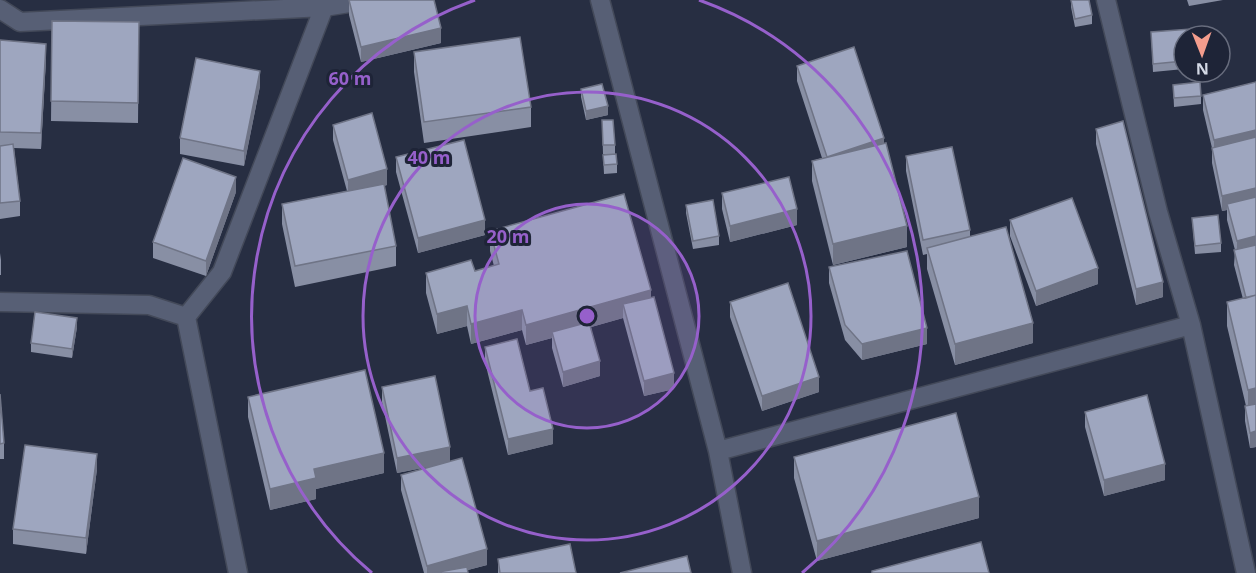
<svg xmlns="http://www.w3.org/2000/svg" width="1256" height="573" font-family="'Open Sans',sans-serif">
  <rect width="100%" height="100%" fill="#272e42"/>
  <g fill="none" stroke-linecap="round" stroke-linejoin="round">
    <g stroke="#434959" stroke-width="21">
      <path id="minor" d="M600,0L718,451L742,573
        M1106,0L1158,212L1191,325L1246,573
        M0,9L20,22L324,7L368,0
        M0,302L149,305L186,317L238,573
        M186,317L222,272L324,7
        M718,451L1191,325"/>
    </g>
    <use href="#minor" stroke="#575f75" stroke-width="18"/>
  </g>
  <path fill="#888fa4" d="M349,0L441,43L361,62L349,15Z
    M1071,0L1092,15V24L1075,27L1071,7Z
    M1187,0H1223L1189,6Z
    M52,21L139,22L138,123L51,121Z
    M1151,32L1184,36V69L1153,72Z
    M0,40L46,59L41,149L14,148L20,201V216L0,219Z
    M414,52L531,107V127L424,143L414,72Z
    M797,66L884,143L907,247L833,265L812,181V161L822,158L797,81Z
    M1256,82V447L1250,448L1245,421V406H1246L1227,326V302L1243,299L1234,265L1235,250L1227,220V210L1222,211L1212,163V148L1203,110V95Z
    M1173,85L1201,96V104L1174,107Z
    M260,86L244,166L180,154V138Z
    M581,89L608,115L586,120L581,97Z
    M602,120L615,145V154H603Z
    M333,125L387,185L384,186L396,246V266L295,287L282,224V204L347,191L333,140Z
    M1096,129L1163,297L1136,305L1096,144Z
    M603,155L617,164V173L604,174Z
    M906,156L970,230V237L1033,343L955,365L927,269V254L923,255L906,171Z
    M396,157L485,235L418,253L396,172Z
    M236,192L206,276L153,258V242Z
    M722,193L797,225L730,242L722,209Z
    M686,205L719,236V245L693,249L686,213Z
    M1192,218L1221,243V252L1195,254Z
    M1010,220L1098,284L1036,306L1010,236Z
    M490,231L651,298L674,389L644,396L623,318L591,327L600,376L563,387L552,348V338L526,345L522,330L471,344L467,326L437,334L426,293V273L475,271L494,266L490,251Z
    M0,253L1,260V275H0Z
    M829,267L927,344L862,360L845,340L829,283Z
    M730,302L819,392L762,411L730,317Z
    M77,327L72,358L31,352V343Z
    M485,347L530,391L553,444L508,455L485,362Z
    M382,387L450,461L487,565L468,570V573H424L401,490V475L432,466L397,473L382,402Z
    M0,394L4,443V459H0Z
    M248,397L384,473L316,489V499L270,510L248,417Z
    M1085,412L1165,480L1104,496L1085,427Z
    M794,457L979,518L817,561L794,478Z
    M97,469L86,554L13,544V529Z
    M498,559L576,573H498Z"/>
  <path fill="#6f7486" d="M441,28V43L361,62V47Z
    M46,44V59L41,149V133Z
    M260,71V86L244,166V151Z
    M608,106V115L586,120V111Z
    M1256,130V146L1214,156V140Z
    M884,138V153L827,157Z
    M387,169V185L348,195V180Z
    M236,177V192L206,276V261Z
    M1256,188V203L1227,204V210L1222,211V196Z
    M797,209V225L730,242V226Z
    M485,220V235L418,253V238Z
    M907,226V247L833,265V244Z
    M1256,236V252L1237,257V241Z
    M1098,268V284L1036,306V291Z
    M1163,282V297L1136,305V289Z
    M651,290V311L623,304V318L553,338L552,332V338L526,345V325Z
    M467,306V326L437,334V314Z
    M522,310V330L471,344V324Z
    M77,318V327L72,358V349Z
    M1033,323V343L955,365V344Z
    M927,328V344L862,360V344Z
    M600,361V376L563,387V372Z
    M674,373V389L644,396V381Z
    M819,377V392L762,411V396Z
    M1256,388V412L1248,413V390Z
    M553,429V444L508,455V439Z
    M1256,431V447L1250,448V433Z
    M450,447V463L397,473V458Z
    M384,453V473L316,489V499L270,510V489L314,469Z
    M97,454V469L86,554V538Z
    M1165,464V480L1104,496V480Z
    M979,497V518L817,561V541Z
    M487,549V565L456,573H427V566Z"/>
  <path fill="#9ea6bf" stroke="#6f7486" stroke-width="1.5" d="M349,0H434L441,28L361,47Z
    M1071,0H1089L1092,15L1075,19Z
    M52,21L139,22L138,103L51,101Z
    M1191,29V36H1184V61L1153,64L1151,32Z
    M520,37L531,107L424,122L414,52Z
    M0,40L46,44L41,133L0,132Z
    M854,47L884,138L827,157L797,66Z
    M196,58L260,71L244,151L180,138Z
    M1200,82L1201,96L1174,98L1173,85Z
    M1256,82V130L1214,140L1203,95Z
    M602,84L608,106L586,111L581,89Z
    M372,113L387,169L348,180L333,125Z
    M602,120H613L615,145H603Z
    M1123,121L1163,282L1136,289L1096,129Z
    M1256,137V188L1222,196L1212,148Z
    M464,140L485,220L418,238L396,157Z
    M886,143L907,226L833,244L812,161Z
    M13,144L20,201L0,203V146Z
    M952,147L970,230L923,240L906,156Z
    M616,154L617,164L604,165L603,155Z
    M183,158L236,177L206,261L153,242Z
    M789,177L797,209L730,226L722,193Z
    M384,184L396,246L295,266L282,204Z
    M624,194L651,290L526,325L522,310L471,324L467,306L437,314L426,273L471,260L475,271L499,264L490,231Z
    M1256,197V236L1237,241L1227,204Z
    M1072,198L1098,268L1036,291L1010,220Z
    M713,200L719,236L693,241L686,205Z
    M1218,215L1221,243L1195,246L1192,218Z
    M1006,227L1033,323L955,344L927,248Z
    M1256,245V295L1246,298L1234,250Z
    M907,251L927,328L862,344L845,325L829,267Z
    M788,283L819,377L762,396L730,302Z
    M1256,295V388L1248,390L1227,302Z
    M654,297L674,373L644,381L623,304Z
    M35,312L77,318L72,349L31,343Z
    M589,322L600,361L563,372L552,332Z
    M517,339L530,391L543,388L553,429L508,439L485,347Z
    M365,370L384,453L314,469L316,478L270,489L248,397Z
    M435,376L450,447L397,458L382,387Z
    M0,394L4,443L0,444Z
    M1147,395L1165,464L1104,480L1085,412Z
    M1256,404V431L1250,433L1245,406Z
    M956,413L979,497L817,541L794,457Z
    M25,445L97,454L86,538L13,529Z
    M462,458L487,549L427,566L401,475Z
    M981,542L989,573H872V571Z
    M570,544L576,573H500L498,559Z
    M687,556L691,573H620Z
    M467,567L468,573H433Z"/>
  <circle cx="587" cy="316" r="112" fill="#9660cb" fill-opacity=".12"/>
  <g fill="none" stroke="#9660cb" stroke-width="3">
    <circle cx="587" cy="316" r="112"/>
    <circle cx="587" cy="316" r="224"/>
    <path d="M372 573A335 335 0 0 1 475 0M699 0A335 335 0 0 1 802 573"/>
  </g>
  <circle cx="587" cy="316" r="9" fill="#9660cb" stroke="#1e2437" stroke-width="3"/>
  <g font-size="18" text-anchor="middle" font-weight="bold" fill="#9660cb" stroke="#1e2437" stroke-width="6" stroke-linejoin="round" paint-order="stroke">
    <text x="350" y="85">60 m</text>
    <text x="429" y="164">40 m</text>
    <text x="508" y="243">20 m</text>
  </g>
  <g transform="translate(1202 54) rotate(179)"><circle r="28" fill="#1e2437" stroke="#676c7d" stroke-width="1.5"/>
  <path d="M0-4.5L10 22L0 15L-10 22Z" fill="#f49d8d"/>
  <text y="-9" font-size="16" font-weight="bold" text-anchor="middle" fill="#d4d9e6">N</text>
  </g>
</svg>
